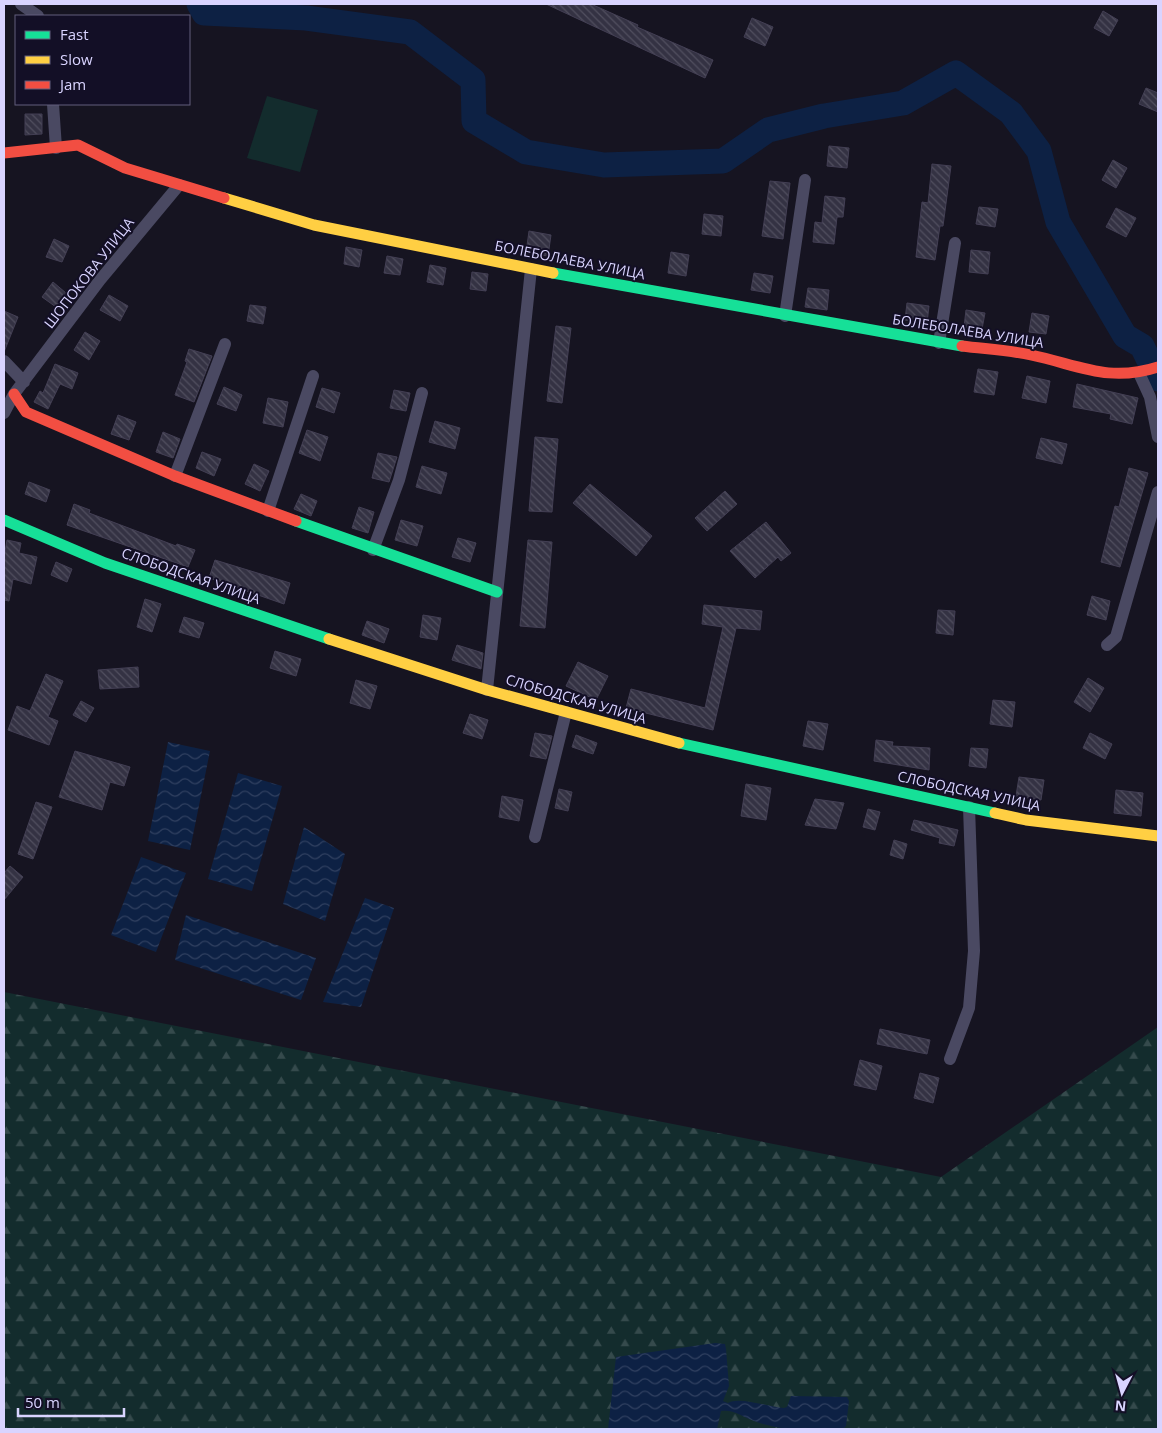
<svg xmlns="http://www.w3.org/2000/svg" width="1162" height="1433" font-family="'Open Sans',sans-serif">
  <defs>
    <pattern id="forest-firs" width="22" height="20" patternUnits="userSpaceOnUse" patternTransform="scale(1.25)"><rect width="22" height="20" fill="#132c2d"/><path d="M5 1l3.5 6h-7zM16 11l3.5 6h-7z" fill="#354a4c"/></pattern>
    <pattern id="water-waves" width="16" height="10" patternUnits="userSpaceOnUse" patternTransform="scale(1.25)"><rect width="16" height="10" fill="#0d2144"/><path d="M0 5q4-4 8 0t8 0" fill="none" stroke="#304060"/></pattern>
    <pattern id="building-back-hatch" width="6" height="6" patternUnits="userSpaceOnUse" patternTransform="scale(1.25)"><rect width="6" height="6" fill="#343243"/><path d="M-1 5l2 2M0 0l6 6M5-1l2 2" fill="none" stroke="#514f5f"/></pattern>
  </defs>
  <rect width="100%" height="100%" fill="#161421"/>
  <path fill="#132c2d" d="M267,96L318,110L300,172L247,158Z"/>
  <path fill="url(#forest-firs)" d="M4,992L941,1177L1158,1027V1429H4Z"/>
  <path fill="url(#water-waves)" d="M168,742L210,751L190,850L148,841Z
    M238,773L282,786L252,891L208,879Z
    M304,827L345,854L325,921L283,904Z
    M141,857L186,873L156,952L111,935Z
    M365,898L394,908L361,1007L323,1002Z
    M186,915L316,958L301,1000L175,960Z
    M715,1343L725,1344L726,1349L729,1386L723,1401L728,1403C738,1396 769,1407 784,1408L787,1407L791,1396L847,1397L849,1401L846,1426L843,1429C813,1429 783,1432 754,1421C743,1417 733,1409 721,1411L717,1429H608L616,1357Z"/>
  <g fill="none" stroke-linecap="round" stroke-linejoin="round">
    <path stroke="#0d2144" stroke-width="25" d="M199,4L204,13L306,18L410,32L473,80L474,121L526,152L604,165L723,161L768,130L824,116L903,103L956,73L1011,113L1039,151L1058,222L1125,336L1142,346L1158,379"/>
  </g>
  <path fill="url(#building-back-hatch)" stroke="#433f54" d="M546,4H591L638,25L637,27L713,60L705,78Z
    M1103,11L1118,20L1109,36L1094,28Z
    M752,18L773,27L765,46L744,37Z
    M1146,88L1158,93V112L1139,104Z
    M25,114H42V134L25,135Z
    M829,146L849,148L847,168L827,166Z
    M1113,160L1127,168L1116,188L1102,180Z
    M932,164L951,166L943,226H940L935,260L916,257L922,202L928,203Z
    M770,181L790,183L783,239L762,236Z
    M825,196L845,198L843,217H837L834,244L813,242L815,222L822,223Z
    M979,207L998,209L995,227L976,224Z
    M1116,208L1136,218L1126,237L1106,227Z
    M704,214L723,216L721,236L702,234Z
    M529,231L551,235L548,256L526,253Z
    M54,239L69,246L62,262L46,257Z
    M346,247L362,250L359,267L344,264Z
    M971,250L990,252L988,274L969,272Z
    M671,252L689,255L686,276L668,273Z
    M387,256L403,259L400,275L384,273Z
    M430,265L446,268L443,285L427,282Z
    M472,272L488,274L486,291L470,289Z
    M754,273L773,276L770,293L751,290Z
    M53,282L66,293L56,307L42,297Z
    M808,288L829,290L827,310L805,307Z
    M109,295L128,306L120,321L100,310Z
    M907,303L929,306L927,323L905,320Z
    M250,305L266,307L263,324L247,321Z
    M966,310L985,313L982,329L964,327Z
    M4,311L18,317L4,352Z
    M1032,313L1049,316L1046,334L1029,332Z
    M556,326L571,328L562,403L547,401Z
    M85,332L100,341L89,360L74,350Z
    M189,349L212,356L194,402L175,395L187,362L185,361Z
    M55,364L78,373L72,389L60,384L48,409L34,402L40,391L43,393Z
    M978,369L998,372L994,395L974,392Z
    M1027,376L1050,381L1046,403L1022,398Z
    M1077,384L1138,398L1132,424L1110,419L1111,414L1073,407Z
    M224,387L242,395L236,411L217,404Z
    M322,388L340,393L334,413L316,407Z
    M394,390L410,393L406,411L390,408Z
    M268,398L288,402L283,427L263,423Z
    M118,415L136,422L129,440L111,434Z
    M435,421L460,428L455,449L429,442Z
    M307,430L328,437L320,461L299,453Z
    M163,432L180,439L173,458L156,452Z
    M535,437L558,439L552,512L529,511Z
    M1041,438L1067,444L1062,464L1036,458Z
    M202,452L221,459L214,476L196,468Z
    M378,453L397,457L389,482L372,478Z
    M254,464L269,471L260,491L245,484Z
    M422,466L447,473L441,494L416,487Z
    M1129,468L1148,473L1120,567L1101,562L1115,506L1119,507Z
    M29,482L50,490L46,502L25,494Z
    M590,484L652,536L636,556L573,503Z
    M725,491L737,504L707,531L695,518Z
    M301,494L317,501L311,516L294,509Z
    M74,504L90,510L89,513L176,546L177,544L195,550L188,567L67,525Z
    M359,507L374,512L368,533L352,528Z
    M401,520L423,526L417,546L395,540Z
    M766,522L791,553L781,561L778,557L755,578L730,551Z
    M458,538L476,543L470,562L452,557Z
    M7,540L21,543L19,553L37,557L31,584L13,579L9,601L4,600V557Z
    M528,540L552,542L545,628L520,626Z
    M215,560L290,583L284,604L209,578Z
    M56,562L72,569L67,582L51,575Z
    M1092,596L1110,601L1106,620L1087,615Z
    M145,599L161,604L152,632L137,627Z
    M704,605L762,611L760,630L736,628L713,730L626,708L631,689L705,708L723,627L702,624Z
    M938,610L955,611L953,635L936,633Z
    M423,615L441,618L437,640L420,637Z
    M184,617L204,623L199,638L179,632Z
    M367,621L389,629L384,643L362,635Z
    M457,645L483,653L481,669L452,660Z
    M275,651L301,659L296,676L270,668Z
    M578,662L608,676L596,700L566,686Z
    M138,667L139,687L100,689L98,670Z
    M46,674L63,681L48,717L58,721L49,745L8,730L17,706L30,711Z
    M1088,678L1104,688L1090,712L1074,702Z
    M356,680L377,686L370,709L350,703Z
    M993,700L1015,702L1012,727L990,724Z
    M81,701L94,708L86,722L73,715Z
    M470,714L488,720L482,739L463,733Z
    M808,721L828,724L823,750L803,746Z
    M535,733L552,736L546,759L530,756Z
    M1090,733L1112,744L1105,759L1083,748Z
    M576,735L597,743L593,754L572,747Z
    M876,740L893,742L892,746L930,748L929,770L874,761Z
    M971,748L988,749L986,768L969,766Z
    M75,751L130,767L124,786L110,782L102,810L59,797Z
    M1019,777L1044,780L1041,800L1016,796Z
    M746,784L771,788L766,820L741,816Z
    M559,789L572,792L568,811L555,808Z
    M1116,790L1143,793L1141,816L1114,813Z
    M502,796L523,800L519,821L499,817Z
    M815,799L844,803L836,829L805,825Z
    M36,802L52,807L33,859L18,854Z
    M868,809L880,812L875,830L863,827Z
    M914,820L958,830L954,846L939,843L940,838L911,830Z
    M894,840L907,844L903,859L890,855Z
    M10,866L23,877L4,900V873Z
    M880,1029L930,1040L927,1054L877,1044Z
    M860,1060L882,1066L876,1090L854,1085Z
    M920,1073L939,1078L933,1103L914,1098Z"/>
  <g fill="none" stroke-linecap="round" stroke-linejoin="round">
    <path stroke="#4a4962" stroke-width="12" d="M21,4L38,16
      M53,104L56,148
      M785,316L805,180
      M939,343L955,243
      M4,361L24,382
      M1139,373L1150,397L1158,437
      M4,413L14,394L100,280L179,185
      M175,476L225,344
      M268,511L313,376
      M373,550L399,480L422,393
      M1107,645L1116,637L1158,492
      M487,690L531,269
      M535,837L566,712
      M950,1059L969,1008L974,951L969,807"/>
    <path stroke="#16e098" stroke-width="11" d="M553,273L962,346
      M4,520L105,563L329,639
      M296,521L497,592
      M679,743L995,813"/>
    <path stroke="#ffcf43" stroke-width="11" d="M224,198L314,225L553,273
      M329,639L487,690L679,743
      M995,813L1026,820L1158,836"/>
    <path stroke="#f24e42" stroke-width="11" d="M4,153L78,145L125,168L224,198
      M962,346C985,349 1009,350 1031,355C1079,365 1108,383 1158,367
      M14,394L26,412L175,476L296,521"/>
  </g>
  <g text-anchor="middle" stroke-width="4" stroke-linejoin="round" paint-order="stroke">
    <g font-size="14" fill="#d9d4ff" stroke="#130f26">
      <text transform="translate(570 260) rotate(11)" y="5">БОЛЕБОЛАЕВА УЛИЦА</text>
      <text transform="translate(89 273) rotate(-52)" y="5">ШОПОКОВА УЛИЦА</text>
      <text transform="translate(968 331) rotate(9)" y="5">БОЛЕБОЛАЕВА УЛИЦА</text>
      <text transform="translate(191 576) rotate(19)" y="5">СЛОБОДСКАЯ УЛИЦА</text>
      <text transform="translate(576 699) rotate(16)" y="5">СЛОБОДСКАЯ УЛИЦА</text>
      <text transform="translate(969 791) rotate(12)" y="5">СЛОБОДСКАЯ УЛИЦА</text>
    </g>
  </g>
  <rect width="1162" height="1433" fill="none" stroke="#d9d4ff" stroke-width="10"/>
  <rect x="15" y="15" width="175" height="90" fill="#130f26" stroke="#625e7d"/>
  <rect x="25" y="31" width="25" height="8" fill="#16e098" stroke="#625e7d"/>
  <text x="60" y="40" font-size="15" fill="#d9d4ff">Fast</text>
  <rect x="25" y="56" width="25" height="8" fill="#ffcf43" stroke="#625e7d"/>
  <text x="60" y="65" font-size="15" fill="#d9d4ff">Slow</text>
  <rect x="25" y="81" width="25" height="8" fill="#f24e42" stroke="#625e7d"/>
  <text x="60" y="90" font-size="15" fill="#d9d4ff">Jam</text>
  <g transform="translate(1122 1393) rotate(186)" stroke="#130f26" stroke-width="4" paint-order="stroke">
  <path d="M0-4L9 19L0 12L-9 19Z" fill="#d9d4ff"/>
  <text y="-8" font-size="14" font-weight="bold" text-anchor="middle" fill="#d9d4ff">N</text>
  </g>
  <path d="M18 1408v8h106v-8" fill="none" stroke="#d9d4ff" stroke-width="2.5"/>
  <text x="25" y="1408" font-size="15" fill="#d9d4ff" stroke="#130f26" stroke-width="4" paint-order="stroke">50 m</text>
</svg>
